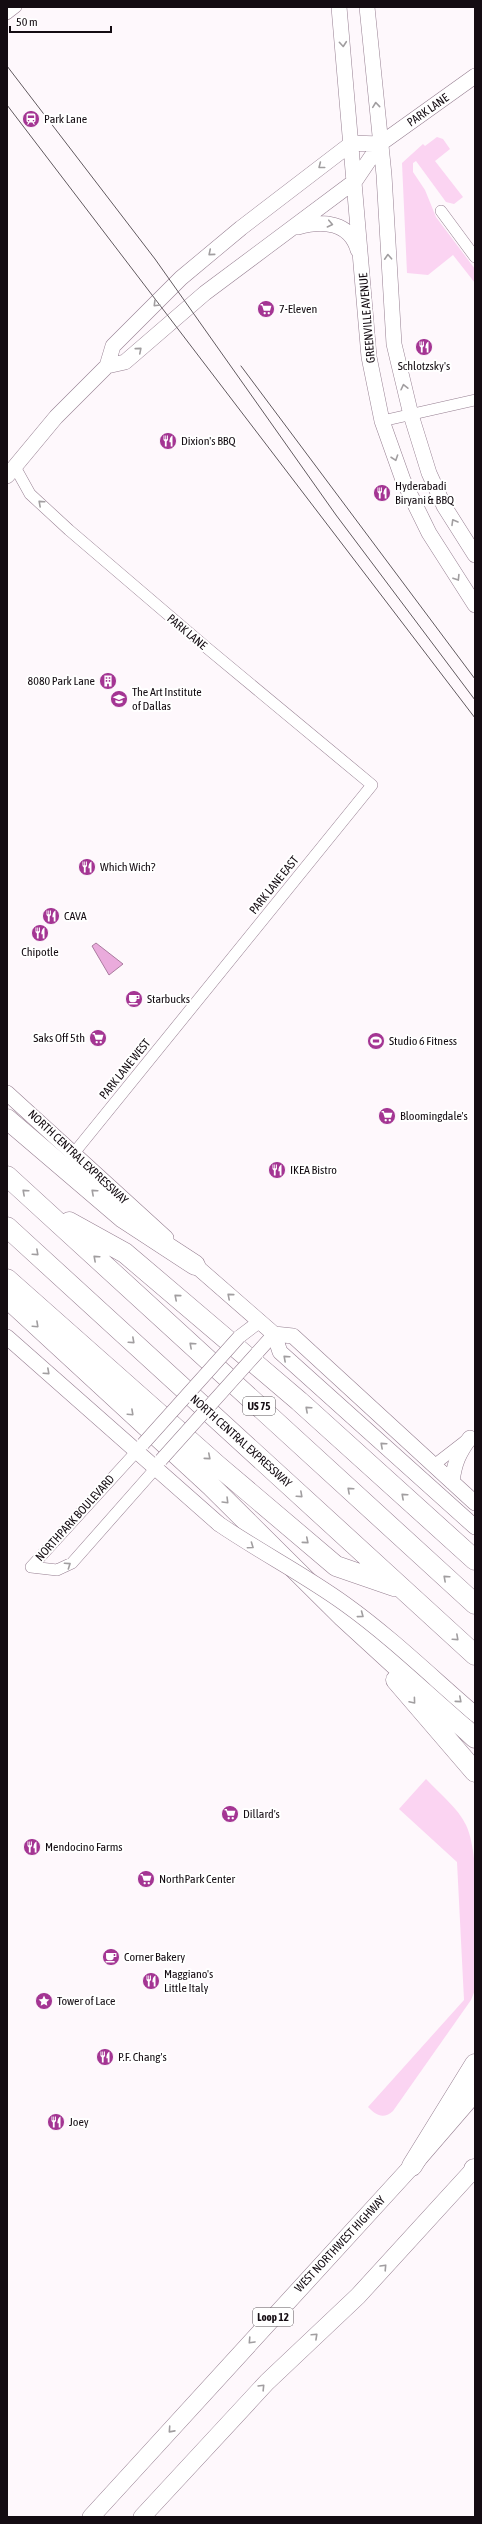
<svg xmlns="http://www.w3.org/2000/svg" width="482" height="2524" font-family="'Asap Condensed',sans-serif">
  <rect width="100%" height="100%" fill="#fef8fc"/>
  <path fill="#fbd4f2" d="M437,137L443,139L450,149L435,161L463,197L454,204L446,202L416,161L413,163V172L425,190L436,217L475,269V283L453,255L428,275L407,273L402,163L423,144L425,146Z
    M426,1779C439,1793 458,1808 466,1825C482,1859 475,1950 475,1990L471,2000L393,2111C383,2120 376,2115 368,2107L464,2000L457,1862L399,1809Z"/>
  <path fill="#eaabdc" stroke="#aa7b9f" d="M96,943L123,964L109,975L92,946Z"/>
  <g fill="none" stroke-linecap="round" stroke-linejoin="round">
    <g stroke="#967f91" stroke-width="12">
      <path id="minor" d="M7,14L16,7
        M441,211L475,257
        M382,421L475,400
        M15,467L30,494L69,530L207,648L372,785L74,1153
        M434,1465L465,1441
        M31,1567L57,1570L72,1563L155,1469
        M31,1567L136,1452"/>
    </g>
    <g stroke="#967f91" stroke-width="14">
      <path id="tertiary" d="M239,1337L260,1321
        M257,1353L274,1334"/>
    </g>
    <g stroke="#967f91" stroke-width="16">
      <path id="secondary" d="M339,7L369,357L382,421L403,480L429,533L475,605
        M367,7L384,175L394,344L411,415L429,473L444,506L475,555
        M298,227C323,220 350,222 358,250
        M107,366L113,346L181,278L241,228L352,143L380,144
        M7,476L56,417L107,366L125,362L205,293L355,181L380,144L475,76
        M7,1093L166,1238
        M188,1259L274,1334L280,1352L475,1527
        M274,1334L293,1336L475,1503
        M7,1337L219,1524
        M452,1482C454,1464 459,1452 470,1438"/>
    </g>
    <g stroke="#967f91" stroke-width="18">
      <path id="primary" d="M91,2517L412,2166L475,2093
        M142,2517L267,2382L358,2296L475,2168"/>
    </g>
    <g stroke="#967f91" stroke-width="21">
      <path id="motorway" d="M7,1119L123,1218L195,1265
        M7,1176L475,1604
        M69,1222L125,1253L299,1401L475,1560
        M7,1227L475,1655
        M7,1279L217,1465L336,1566L394,1586
        M7,1298L211,1486L343,1617L475,1738
        M396,1680L475,1772
        M412,2166L475,2064
        M474,2169H475"/>
    </g>
    <use href="#minor" stroke="#fff" stroke-width="11"/>
    <use href="#tertiary" stroke="#fff" stroke-width="13"/>
    <use href="#secondary" stroke="#fff" stroke-width="15"/>
    <use href="#primary" stroke="#fff" stroke-width="17"/>
    <use href="#motorway" stroke="#fff" stroke-width="20"/>
    <path stroke="#615a5f" stroke-width="1" d="M7,66L155,259L336,515L475,700
      M7,105L475,718
      M241,366L475,679"/>
    <g stroke="#967f91" stroke-width="14" stroke-linecap="butt">
      <path id="tertiary-bridge" d="M143,1444L239,1337
        M161,1460L257,1353"/>
    </g>
    <g stroke="#967f91" stroke-width="16" stroke-linecap="butt">
      <path id="secondary-bridge" d="M219,1524C260,1552 305,1575 345,1604C391,1637 432,1677 475,1714"/>
    </g>
    <use href="#tertiary-bridge" stroke="#fff" stroke-width="13"/>
    <use href="#secondary-bridge" stroke="#fff" stroke-width="15"/>
  </g>
  <defs><path id="oneway-chevron" d="M-2-3.5L2.5 0L-2 3.5" fill="none" stroke-width="1.6" stroke-linecap="round" stroke-linejoin="round"/></defs>
  <g stroke="#a19ea0">
    <use href="#oneway-chevron" transform="translate(343 44) rotate(85)"/>
    <use href="#oneway-chevron" transform="translate(376 105) rotate(-96)"/>
    <use href="#oneway-chevron" transform="translate(321 166) rotate(142)"/>
    <use href="#oneway-chevron" transform="translate(330 224) rotate(12)"/>
    <use href="#oneway-chevron" transform="translate(211 253) rotate(140)"/>
    <use href="#oneway-chevron" transform="translate(388 257) rotate(-93)"/>
    <use href="#oneway-chevron" transform="translate(156 304) rotate(135)"/>
    <use href="#oneway-chevron" transform="translate(139 350) rotate(-41)"/>
    <use href="#oneway-chevron" transform="translate(404 387) rotate(-103)"/>
    <use href="#oneway-chevron" transform="translate(395 458) rotate(71)"/>
    <use href="#oneway-chevron" transform="translate(41 503) rotate(-138)"/>
    <use href="#oneway-chevron" transform="translate(454 522) rotate(-120)"/>
    <use href="#oneway-chevron" transform="translate(457 578) rotate(58)"/>
    <use href="#oneway-chevron" transform="translate(25 1192) rotate(-138)"/>
    <use href="#oneway-chevron" transform="translate(94 1192) rotate(-138)"/>
    <use href="#oneway-chevron" transform="translate(36 1253) rotate(42)"/>
    <use href="#oneway-chevron" transform="translate(96 1258) rotate(-138)"/>
    <use href="#oneway-chevron" transform="translate(230 1296) rotate(-139)"/>
    <use href="#oneway-chevron" transform="translate(177 1297) rotate(-139)"/>
    <use href="#oneway-chevron" transform="translate(36 1325) rotate(43)"/>
    <use href="#oneway-chevron" transform="translate(132 1341) rotate(42)"/>
    <use href="#oneway-chevron" transform="translate(192 1345) rotate(-138)"/>
    <use href="#oneway-chevron" transform="translate(286 1358) rotate(-138)"/>
    <use href="#oneway-chevron" transform="translate(47 1372) rotate(42)"/>
    <use href="#oneway-chevron" transform="translate(308 1409) rotate(-138)"/>
    <use href="#oneway-chevron" transform="translate(131 1413) rotate(43)"/>
    <use href="#oneway-chevron" transform="translate(383 1445) rotate(-138)"/>
    <use href="#oneway-chevron" transform="translate(208 1457) rotate(41)"/>
    <use href="#oneway-chevron" transform="translate(350 1490) rotate(-138)"/>
    <use href="#oneway-chevron" transform="translate(300 1495) rotate(42)"/>
    <use href="#oneway-chevron" transform="translate(404 1496) rotate(-138)"/>
    <use href="#oneway-chevron" transform="translate(226 1501) rotate(45)"/>
    <use href="#oneway-chevron" transform="translate(306 1541) rotate(40)"/>
    <use href="#oneway-chevron" transform="translate(251 1546) rotate(35)"/>
    <use href="#oneway-chevron" transform="translate(68 1565) rotate(-34)"/>
    <use href="#oneway-chevron" transform="translate(446 1578) rotate(-138)"/>
    <use href="#oneway-chevron" transform="translate(361 1615) rotate(37)"/>
    <use href="#oneway-chevron" transform="translate(456 1638) rotate(42)"/>
    <use href="#oneway-chevron" transform="translate(459 1700) rotate(41)"/>
    <use href="#oneway-chevron" transform="translate(413 1701) rotate(50)"/>
    <use href="#oneway-chevron" transform="translate(384 2267) rotate(-47)"/>
    <use href="#oneway-chevron" transform="translate(315 2336) rotate(-43)"/>
    <use href="#oneway-chevron" transform="translate(251 2341) rotate(133)"/>
    <use href="#oneway-chevron" transform="translate(262 2387) rotate(-46)"/>
    <use href="#oneway-chevron" transform="translate(171 2430) rotate(132)"/>
  </g>
  <defs>
    <g id="station-disc" transform="scale(0.9)"><circle r="9.5" fill="#a43593" stroke="#fff"/><path d="M-3-6H3Q5-6 5-4V2Q5 4 3 4L4.5 6H3L1.5 4h-3L-3 6H-4.5L-3 4Q-5 4-5 2V-4Q-5-6-3-6ZM-3.5-4v3h7v-3ZM-3.5 1v1.5H-2V1ZM2 1v1.5H3.5V1Z" fill="#fff"/></g>
    <g id="supermarket-disc" transform="scale(0.9)"><circle r="9.5" fill="#a43593" stroke="#fff"/><path d="M-6-5.5h2.5l.6 2H6L4.5 2H-2.5L-4.4-4H-6ZM-1.5 3.2a1.3 1.3 0 1 0 .1 0ZM3 3.2a1.3 1.3 0 1 0 .1 0Z" fill="#fff"/></g>
    <g id="restaurant-disc" transform="scale(0.9)"><circle r="9.5" fill="#a43593" stroke="#fff"/><path d="M-5-6h1v4h1v-4h1v4h1v-4h1v5L-1.5 .5V6h-2V.5L-5-1ZM5-6V6H3V1.5H1.5Q1.5-4 5-6Z" fill="#fff"/></g>
    <g id="building-disc" transform="scale(0.9)"><circle r="9.5" fill="#a43593" stroke="#fff"/><path d="M-4-6H4V6H1V3H-1V6H-4ZM-2.5-4.3h1.7v1.8h-1.7ZM.8-4.3h1.7v1.8H.8ZM-2.5-1h1.7V.8h-1.7ZM.8-1h1.7V.8H.8Z" fill="#fff"/></g>
    <g id="university-disc" transform="scale(0.9)"><circle r="9.5" fill="#a43593" stroke="#fff"/><path d="M0-5L7-2L0 1L-7-2ZM-4 1L0 2.5L4 1V4Q0 6-4 4Z" fill="#fff"/></g>
    <g id="cafe-disc" transform="scale(0.9)"><circle r="9.5" fill="#a43593" stroke="#fff"/><path d="M-5.5-4.5H6V0H3Q3 3.5 0 3.5H-2.5Q-5.5 3.5-5.5 0ZM3-3.2v2h1.7v-2ZM-6 4.5H4V6H-6Z" fill="#fff"/></g>
    <g id="stadium-disc" transform="scale(0.9)"><circle r="9.5" fill="#a43593" stroke="#fff"/><path d="M0-5a6.5 5 0 1 0 0 10a6.5 5 0 1 0 0-10ZM-3.5-1.8h7v3.6h-7Z" fill="#fff"/></g>
    <g id="sight-disc" transform="scale(0.9)"><circle r="9.5" fill="#a43593" stroke="#fff"/><path d="M0-6L1.8-2.2L6-1.7L2.9 1.2L3.7 5.4L0 3.3L-3.7 5.4L-2.9 1.2L-6-1.7L-1.8-2.2Z" fill="#fff"/></g>
  </defs>
  <g fill-rule="evenodd">
    <use href="#station-disc" x="31" y="119"/>
    <use href="#supermarket-disc" x="266" y="309"/>
    <use href="#restaurant-disc" x="424" y="347"/>
    <use href="#restaurant-disc" x="168" y="441"/>
    <use href="#restaurant-disc" x="382" y="493"/>
    <use href="#building-disc" x="108" y="681"/>
    <use href="#university-disc" x="119" y="699"/>
    <use href="#restaurant-disc" x="87" y="867"/>
    <use href="#restaurant-disc" x="51" y="916"/>
    <use href="#restaurant-disc" x="40" y="933"/>
    <use href="#cafe-disc" x="134" y="999"/>
    <use href="#supermarket-disc" x="98" y="1038"/>
    <use href="#stadium-disc" x="376" y="1041"/>
    <use href="#supermarket-disc" x="387" y="1116"/>
    <use href="#restaurant-disc" x="277" y="1170"/>
    <use href="#supermarket-disc" x="230" y="1814"/>
    <use href="#restaurant-disc" x="32" y="1847"/>
    <use href="#supermarket-disc" x="146" y="1879"/>
    <use href="#cafe-disc" x="111" y="1957"/>
    <use href="#restaurant-disc" x="151" y="1981"/>
    <use href="#sight-disc" x="44" y="2001"/>
    <use href="#restaurant-disc" x="105" y="2057"/>
    <use href="#restaurant-disc" x="56" y="2122"/>
  </g>
  <g text-anchor="middle" stroke-width="4" stroke-linejoin="round" paint-order="stroke">
    <g fill="#fff" stroke="#5a5559" stroke-width="1">
      <rect x="243" y="1397" width="32" height="18" rx="3"/>
      <rect x="253" y="2308" width="40" height="18" rx="3"/>
    </g>
    <g font-size="11" font-weight="bold" fill="#140c12">
      <text x="259" y="1410">US 75</text>
      <text x="273" y="2321">Loop 12</text>
    </g>
    <g font-size="12" fill="#140c12" stroke="#fff">
      <text transform="translate(428 110) rotate(-35)" y="4">PARK LANE</text>
      <text transform="translate(367 318) rotate(-95)" y="4">GREENVILLE AVENUE</text>
      <text transform="translate(187 632) rotate(40)" y="4">PARK LANE</text>
      <text transform="translate(274 885) rotate(-51)" y="4">PARK LANE EAST</text>
      <text transform="translate(125 1069) rotate(-51)" y="4">PARK LANE WEST</text>
      <text transform="translate(78 1157) rotate(43)" y="4">NORTH CENTRAL EXPRESSWAY</text>
      <text transform="translate(241 1441) rotate(42)" y="4">NORTH CENTRAL EXPRESSWAY</text>
      <text transform="translate(75 1518) rotate(-48)" y="4">NORTHPARK BOULEVARD</text>
      <text transform="translate(340 2244) rotate(-47)" y="4">WEST NORTHWEST HIGHWAY</text>
    </g>
    <g font-size="12" fill="#140c12" stroke="#fff" text-anchor="start">
      <text x="44" y="123">Park Lane</text>
      <text x="279" y="313">7-Eleven</text>
      <text x="424" y="370" text-anchor="middle">Schlotzsky's</text>
      <text x="181" y="445">Dixion's BBQ</text>
      <text x="395" y="490">Hyderabadi<tspan x="395" dy="14">Biryani &amp; BBQ</tspan></text>
      <text x="95" y="685" text-anchor="end">8080 Park Lane</text>
      <text x="132" y="696">The Art Institute<tspan x="132" dy="14">of Dallas</tspan></text>
      <text x="100" y="871">Which Wich?</text>
      <text x="64" y="920">CAVA</text>
      <text x="40" y="956" text-anchor="middle">Chipotle</text>
      <text x="147" y="1003">Starbucks</text>
      <text x="85" y="1042" text-anchor="end">Saks Off 5th</text>
      <text x="389" y="1045">Studio 6 Fitness</text>
      <text x="400" y="1120">Bloomingdale's</text>
      <text x="290" y="1174">IKEA Bistro</text>
      <text x="243" y="1818">Dillard's</text>
      <text x="45" y="1851">Mendocino Farms</text>
      <text x="159" y="1883">NorthPark Center</text>
      <text x="124" y="1961">Corner Bakery</text>
      <text x="164" y="1978">Maggiano's<tspan x="164" dy="14">Little Italy</tspan></text>
      <text x="57" y="2005">Tower of Lace</text>
      <text x="118" y="2061">P.F. Chang's</text>
      <text x="69" y="2126">Joey</text>
    </g>
  </g>
  <rect width="482" height="2524" fill="none" stroke="#140c12" stroke-width="16"/>
  <path d="M10 26v6h101v-6" fill="none" stroke="#140c12" stroke-width="2"/>
  <text x="16" y="26" font-size="12" fill="#140c12" stroke="#ffffff" stroke-width="3" paint-order="stroke">50 m</text>
</svg>
